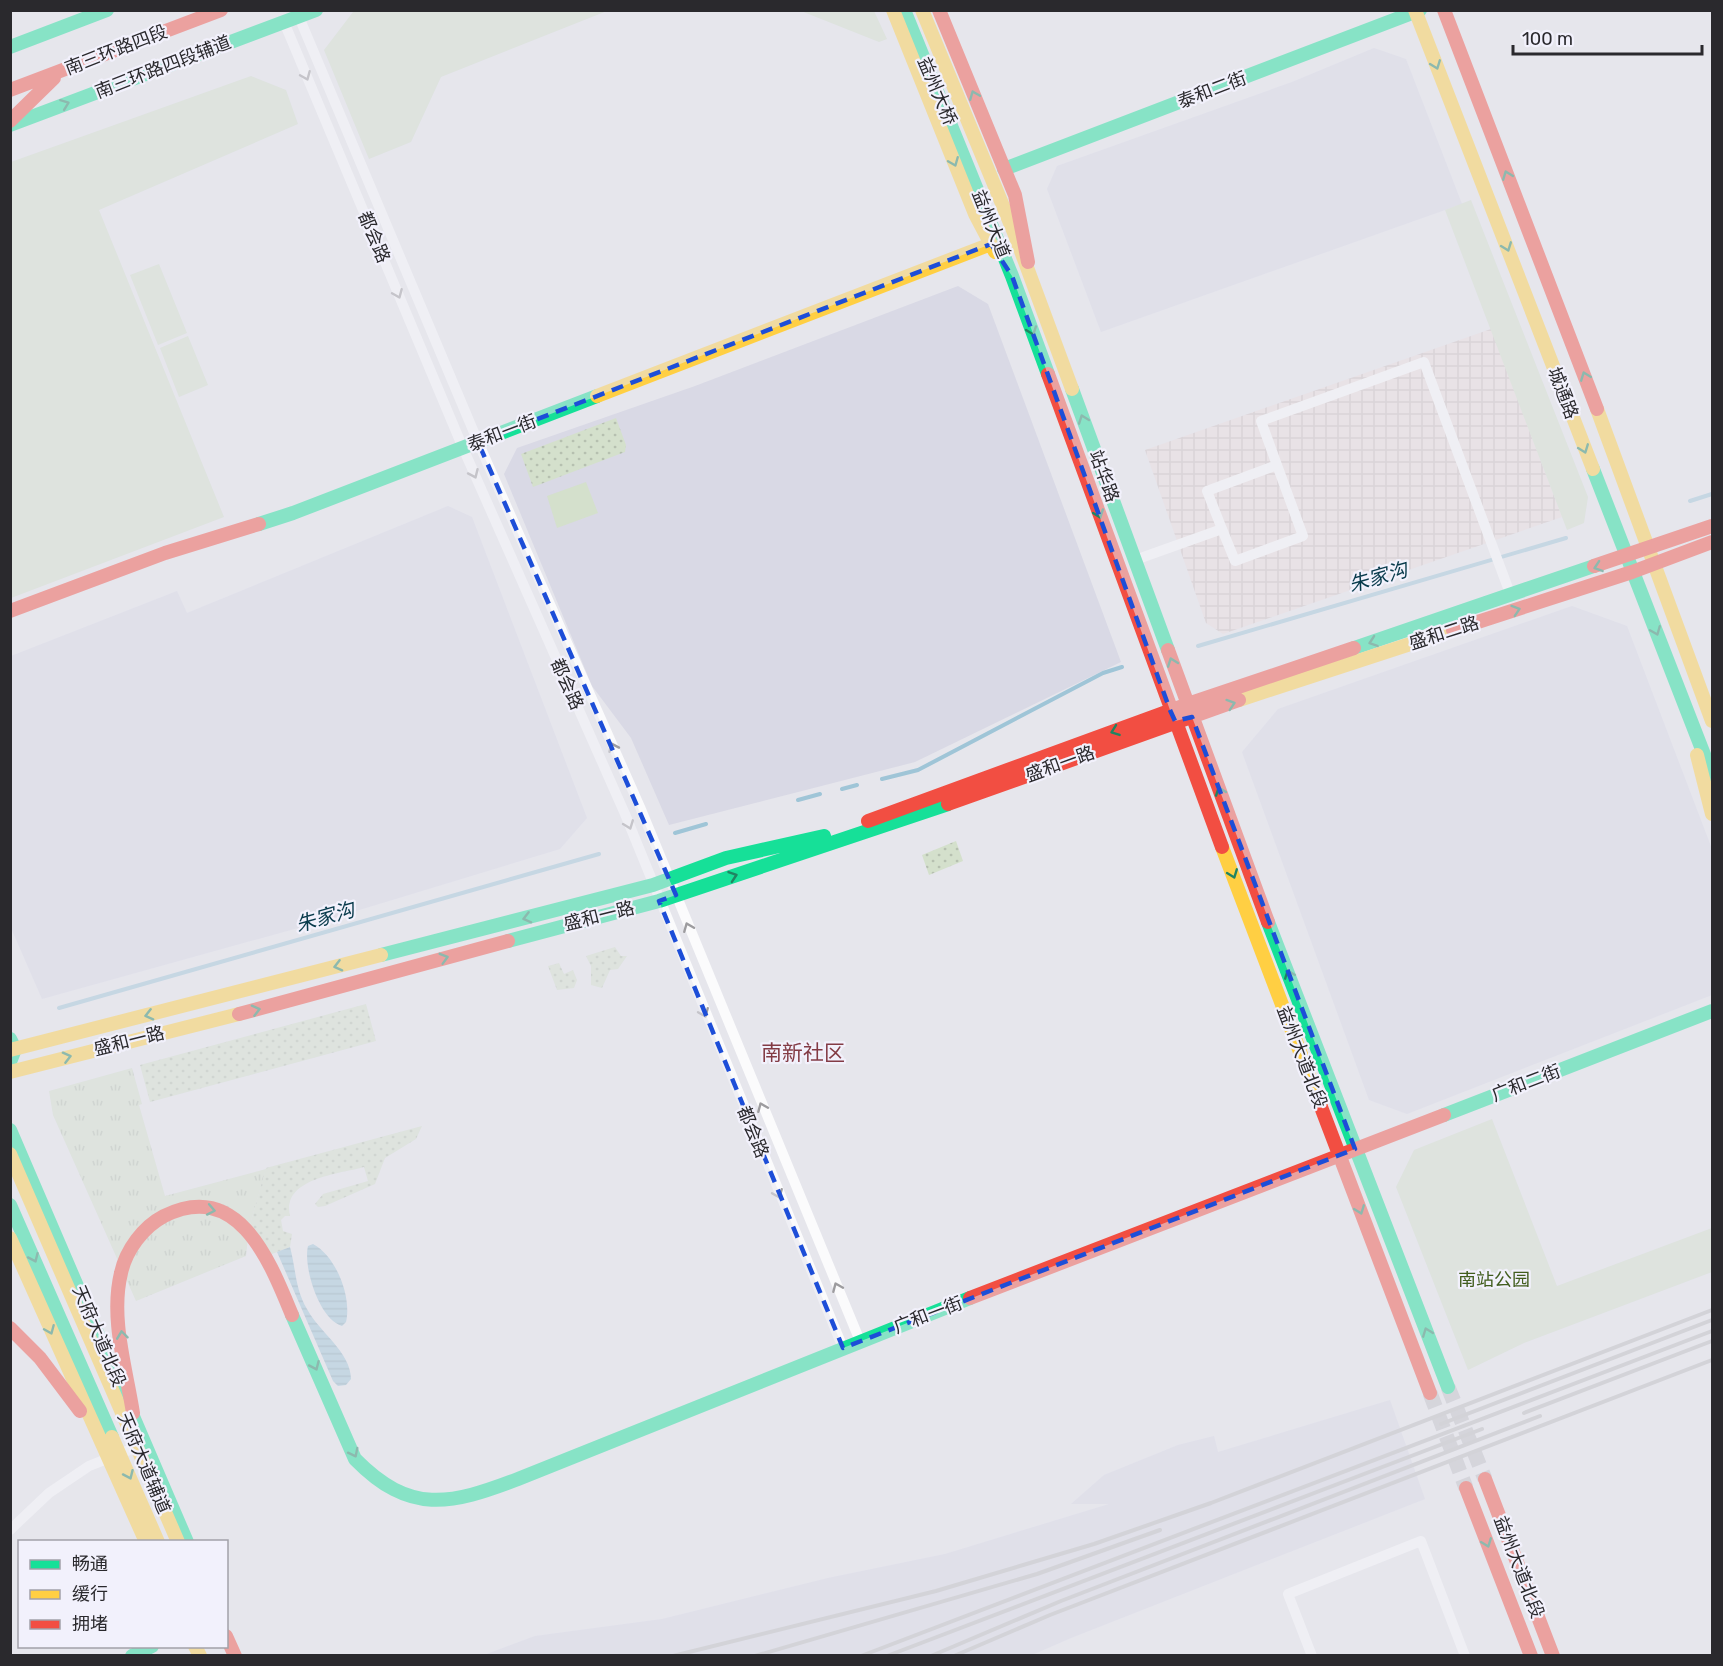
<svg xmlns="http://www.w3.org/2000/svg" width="1723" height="1666" font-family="Rubik,'Noto Sans SC',sans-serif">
  <defs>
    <pattern id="industrial-grid" width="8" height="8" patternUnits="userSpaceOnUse" patternTransform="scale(1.5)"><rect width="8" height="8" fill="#ebdddd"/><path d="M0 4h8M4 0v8" fill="none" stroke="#cabebe"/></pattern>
    <pattern id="grass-tufts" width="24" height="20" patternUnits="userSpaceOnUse" patternTransform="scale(1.5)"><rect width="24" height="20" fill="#d4e0cc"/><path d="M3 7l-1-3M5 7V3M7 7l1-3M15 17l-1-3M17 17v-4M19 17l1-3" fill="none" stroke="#b6c0b0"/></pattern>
    <pattern id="garden-dots" width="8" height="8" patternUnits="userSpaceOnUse" patternTransform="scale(1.5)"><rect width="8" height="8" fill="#d4e0cc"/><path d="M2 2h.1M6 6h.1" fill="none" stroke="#b6c0b0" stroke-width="1.8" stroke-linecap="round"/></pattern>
    <pattern id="water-rules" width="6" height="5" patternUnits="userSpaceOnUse" patternTransform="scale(1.5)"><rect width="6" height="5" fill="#9fc5d7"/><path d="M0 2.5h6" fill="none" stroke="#89a9b9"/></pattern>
  </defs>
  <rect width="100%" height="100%" fill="#e6e6ec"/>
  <path fill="#d9d9e5" d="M1374,48L1406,59L1462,204L1101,332L1047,189L1057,166L1292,82Z
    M958,286L988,304L1121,662L915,762L669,825L631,738L592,686L504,474L517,448L695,386Z
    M448,506L472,517L587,818L560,849L323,921L42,999L11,928V656L177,591L187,613Z
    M1572,606L1627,626L1712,849V995L1407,1114L1369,1100L1242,752L1278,709Z
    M1390,1400L1425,1499L1071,1638L1032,1655H484L535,1636L662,1619L828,1578L945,1554L1109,1504H1071L1104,1475L1178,1445L1214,1436L1218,1452Z"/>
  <path fill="url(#industrial-grid)" d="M1491,329L1562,517L1223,634L1206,623L1145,450Z"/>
  <path fill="url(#grass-tufts)" d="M132,1068L142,1104L139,1105L165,1196L266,1169L249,1228L246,1256L136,1301L53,1115L49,1091Z"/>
  <path fill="#d4e0cc" d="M364,11V10L607,11L441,77L411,142L369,159L324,50L353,12Z
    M801,11H874L887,39L879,42Z
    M251,76L286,90L298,124L99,210L224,517L11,598V162Z
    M1471,200L1588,497L1584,523L1567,530L1445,210Z
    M159,264L187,333L158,345L130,275Z
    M188,336L208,385L179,397L160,348Z
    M586,482L598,513L557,528L547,496Z
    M1492,1119L1557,1286L1712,1228V1272L1524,1343L1468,1370L1396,1187L1414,1150Z"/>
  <path fill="url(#garden-dots)" d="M616,418L626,445L625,452L533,487L521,454Z
    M956,841L963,861L929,875L922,855Z
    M615,947L621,956H627L618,969L610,970L602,988L591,985V966L586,956Z
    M559,963L564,974L573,970L577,980L574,988L557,990L548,966Z
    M366,1004L376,1041L150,1102L140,1065Z
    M422,1126L416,1139L385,1158L375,1184L325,1206L318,1207L315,1204L323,1194L368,1181L364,1167C340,1174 281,1178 290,1216H285L281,1220L283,1231L292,1234L290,1247L272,1254L249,1228L266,1168Z"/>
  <path fill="url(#water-rules)" d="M313,1244C336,1256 352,1297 346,1322L342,1326C319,1319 303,1267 308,1246Z
    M290,1247C296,1269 295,1289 307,1309C319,1332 351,1352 351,1379L346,1385L338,1386L333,1381L277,1252Z"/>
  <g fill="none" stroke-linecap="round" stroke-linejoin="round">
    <path stroke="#9fc5d7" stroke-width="4" d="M1690,501L1712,494
      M1198,646L1566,538
      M882,779L918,770L1103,673L1122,667
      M842,789L857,785
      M798,800L820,794
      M675,833L706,824
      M59,1008L599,854"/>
    <path stroke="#c0c0c6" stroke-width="15" stroke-dasharray="15 8" stroke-linecap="butt" d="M1448,1387L1485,1479
      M1430,1393L1466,1488"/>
    <path stroke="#fbfbfc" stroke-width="10" d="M299,17L478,442L640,807L860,1341
      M284,22L463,448L625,814L843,1348
      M1222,529L1207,491L1277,465L1261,421L1424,362L1511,596
      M1135,560L1222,529L1235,561L1303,536L1277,465
      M10,1530L49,1493L89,1466L137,1447
      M1312,1656L1288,1594L1421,1541L1465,1656"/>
    <path stroke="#16e098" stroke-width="14" d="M904,10L1012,276L1048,374
      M10,47L107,10
      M10,125L316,10
      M1004,169L1420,10
      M1072,389L1168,650
      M1593,469L1712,775
      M259,524L293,513L597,396
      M1354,648L1594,566
      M1268,922L1448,1387
      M508,941L659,901L948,804
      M381,955L653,885L726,858L824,836
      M10,1039L15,1049L10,1062
      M1444,1115L1712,1011
      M10,1130L187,1542
      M10,1205L112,1437
      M292,1315L355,1459C410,1515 450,1505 518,1479
      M518,1479L970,1298
      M132,1656L152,1646"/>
    <path stroke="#ffcf43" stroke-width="14" d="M893,10L975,214L995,252
      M922,10L1015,235L1072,389
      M1415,10L1593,469
      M597,396L991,244
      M1597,409L1712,721
      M1239,700L1453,630
      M1697,755L1712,814
      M1222,847L1321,1107
      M10,1050L381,955
      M10,1072L239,1014
      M10,1154L178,1542
      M10,1238L146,1542
      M112,1437L158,1542
      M195,1646L200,1656"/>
    <path stroke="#f24e42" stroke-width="14" d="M939,10L1015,195L1028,262
      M1444,10L1597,409
      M10,90L221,10
      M10,121L54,78
      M1048,374L1222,847
      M1594,566L1712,526
      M10,611L165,553L259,524
      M1453,630L1632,572L1712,542
      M1168,650L1268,922
      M948,804L1239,700
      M868,821L1188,704L1354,648
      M239,1014L508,941
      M1321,1107L1430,1393
      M970,1298L1444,1115
      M10,1328L40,1358L80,1411
      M133,1413C126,1368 110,1318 121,1273C126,1250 143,1227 164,1216C239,1179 270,1262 292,1315
      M1485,1479L1553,1656
      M1466,1488L1531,1656
      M226,1636L235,1656"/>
    <path stroke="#bdbdbe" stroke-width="4" d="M1524,1413L1712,1341
      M1441,1424L1712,1320
      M673,1656L936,1591L1094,1544L1211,1503L1712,1310
      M755,1656L1037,1574L1160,1530
      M861,1656L1712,1331
      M887,1656L1482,1429
      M931,1656L1061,1601L1540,1416
      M954,1656L1050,1615L1712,1360"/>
  </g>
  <defs><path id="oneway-chevron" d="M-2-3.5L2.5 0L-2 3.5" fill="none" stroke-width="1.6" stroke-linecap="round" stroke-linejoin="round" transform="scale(1.5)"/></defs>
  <g stroke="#208462">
    <use href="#oneway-chevron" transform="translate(1436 65) rotate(69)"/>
    <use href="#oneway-chevron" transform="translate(974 95) rotate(-112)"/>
    <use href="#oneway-chevron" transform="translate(65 104) rotate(-21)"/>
    <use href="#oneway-chevron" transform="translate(954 162) rotate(68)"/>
    <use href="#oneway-chevron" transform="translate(1507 175) rotate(-111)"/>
    <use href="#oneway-chevron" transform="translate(1507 247) rotate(69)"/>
    <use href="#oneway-chevron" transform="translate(1032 331) rotate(70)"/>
    <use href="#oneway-chevron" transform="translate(1585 376) rotate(-111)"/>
    <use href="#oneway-chevron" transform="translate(1083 419) rotate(-110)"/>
    <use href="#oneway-chevron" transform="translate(1584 449) rotate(69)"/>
    <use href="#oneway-chevron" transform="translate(1099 514) rotate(70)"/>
    <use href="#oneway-chevron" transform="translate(1598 567) rotate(161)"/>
    <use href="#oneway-chevron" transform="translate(1516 610) rotate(-18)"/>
    <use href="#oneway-chevron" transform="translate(1656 631) rotate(68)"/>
    <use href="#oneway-chevron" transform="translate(1373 642) rotate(161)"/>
    <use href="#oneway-chevron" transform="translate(1172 662) rotate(-110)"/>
    <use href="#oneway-chevron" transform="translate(1231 704) rotate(-18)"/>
    <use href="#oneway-chevron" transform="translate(1115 731) rotate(160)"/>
    <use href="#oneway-chevron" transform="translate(1220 791) rotate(-110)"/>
    <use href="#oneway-chevron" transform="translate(1233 874) rotate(69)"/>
    <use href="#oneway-chevron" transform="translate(733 876) rotate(-19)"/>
    <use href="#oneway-chevron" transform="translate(527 918) rotate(166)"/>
    <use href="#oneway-chevron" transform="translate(444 958) rotate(-16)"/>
    <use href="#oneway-chevron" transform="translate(338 966) rotate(166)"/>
    <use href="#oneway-chevron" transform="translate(1289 974) rotate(-111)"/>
    <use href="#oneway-chevron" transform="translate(256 1010) rotate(-14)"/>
    <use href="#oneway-chevron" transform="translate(149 1015) rotate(166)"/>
    <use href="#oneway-chevron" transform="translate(67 1057) rotate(-14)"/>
    <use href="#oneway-chevron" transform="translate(211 1210) rotate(11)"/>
    <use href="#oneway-chevron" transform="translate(1360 1210) rotate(69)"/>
    <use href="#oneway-chevron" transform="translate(34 1258) rotate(66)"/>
    <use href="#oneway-chevron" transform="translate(50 1330) rotate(67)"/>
    <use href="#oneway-chevron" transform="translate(1427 1332) rotate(-111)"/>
    <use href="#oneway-chevron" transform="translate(122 1335) rotate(-97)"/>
    <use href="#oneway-chevron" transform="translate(315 1366) rotate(66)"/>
    <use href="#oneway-chevron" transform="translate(354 1453) rotate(63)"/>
    <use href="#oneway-chevron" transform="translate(129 1475) rotate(66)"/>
    <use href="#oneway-chevron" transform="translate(1487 1543) rotate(69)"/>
  </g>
  <g stroke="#9d9c9f">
    <use href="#oneway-chevron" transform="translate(306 76) rotate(67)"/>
    <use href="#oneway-chevron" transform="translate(398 294) rotate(67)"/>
    <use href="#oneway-chevron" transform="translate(474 474) rotate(66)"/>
    <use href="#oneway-chevron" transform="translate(613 747) rotate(-114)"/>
    <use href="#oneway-chevron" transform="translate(629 825) rotate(69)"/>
    <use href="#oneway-chevron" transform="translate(688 927) rotate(-112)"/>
    <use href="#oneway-chevron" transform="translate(704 1013) rotate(68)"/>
    <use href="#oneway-chevron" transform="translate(762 1107) rotate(-113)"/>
    <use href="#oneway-chevron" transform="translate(778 1194) rotate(68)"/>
    <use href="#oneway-chevron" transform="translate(837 1287) rotate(-113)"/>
  </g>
  <path d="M0 0H1723V1666H0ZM991,244L1012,276L1170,710L1175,721L1192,717L1355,1149L843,1348L659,901L676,895L478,442Z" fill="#e6e6ec" fill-opacity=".55" fill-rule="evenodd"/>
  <path fill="none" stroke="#1d4ed8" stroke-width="4.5" stroke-dasharray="12 8" stroke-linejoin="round" d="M991,244L1012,276L1170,710L1175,721L1192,717L1355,1149L843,1348L659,901L676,895L478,442Z"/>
  <g text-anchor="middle" stroke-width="4.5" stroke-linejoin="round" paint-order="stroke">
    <g font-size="18" fill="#2a292d" stroke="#f2f1fc">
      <text transform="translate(116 50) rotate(-21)" y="6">南三环路四段</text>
      <text transform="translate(163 67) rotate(-21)" y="6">南三环路四段辅道</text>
      <text transform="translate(1212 90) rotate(-21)" y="6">泰和二街</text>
      <text transform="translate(937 91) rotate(67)" y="6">益州大桥</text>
      <text transform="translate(991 224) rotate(68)" y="6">益州大道</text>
      <text transform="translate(374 237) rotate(67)" y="6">都会路</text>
      <text transform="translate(1563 393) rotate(69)" y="6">城通路</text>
      <text transform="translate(502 433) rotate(-21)" y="6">泰和一街</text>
      <text transform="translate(1104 476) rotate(70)" y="6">站华路</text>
      <text transform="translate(1444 633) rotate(-18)" y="6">盛和二路</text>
      <text transform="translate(567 684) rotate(66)" y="6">都会路</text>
      <text transform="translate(1060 764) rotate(-20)" y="6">盛和一路</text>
      <text transform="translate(599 916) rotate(-14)" y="6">盛和一路</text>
      <text transform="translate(129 1041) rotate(-14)" y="6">盛和一路</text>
      <text transform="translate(1302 1057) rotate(69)" y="6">益州大道北段</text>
      <text transform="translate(1526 1083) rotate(-21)" y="6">广和二街</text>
      <text transform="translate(753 1132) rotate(68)" y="6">都会路</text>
      <text transform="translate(928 1315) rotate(-21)" y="6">广和一街</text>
      <text transform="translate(99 1336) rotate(67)" y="6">天府大道北段</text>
      <text transform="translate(144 1463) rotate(67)" y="6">天府大道辅道</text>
      <text transform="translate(1519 1567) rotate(69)" y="6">益州大道北段</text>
    </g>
    <g font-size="18" fill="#425e1f" stroke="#f2f1fc">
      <text x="1494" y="1286">南站公园</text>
    </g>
    <g font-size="20" font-style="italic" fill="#083a4b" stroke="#f2f1fc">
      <text transform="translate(1378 577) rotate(-16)" y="7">朱家沟</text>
      <text transform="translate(325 917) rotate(-16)" y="7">朱家沟</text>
    </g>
    <g font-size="21" fill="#833b45" stroke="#f2f1fc">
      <text x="803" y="1060">南新社区</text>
    </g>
  </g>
  <rect width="1723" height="1666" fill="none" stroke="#2a292d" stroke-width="24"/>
  <rect x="18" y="1540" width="210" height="108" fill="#f2f1fc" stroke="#a2a1a9" stroke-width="1.5"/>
  <rect x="30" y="1560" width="30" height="9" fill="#16e098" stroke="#a2a1a9" stroke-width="1.5"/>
  <text x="72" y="1570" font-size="18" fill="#2a292d">畅通</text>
  <rect x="30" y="1590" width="30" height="9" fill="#ffcf43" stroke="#a2a1a9" stroke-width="1.5"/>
  <text x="72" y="1600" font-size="18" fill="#2a292d">缓行</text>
  <rect x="30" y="1620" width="30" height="9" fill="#f24e42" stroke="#a2a1a9" stroke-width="1.5"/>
  <text x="72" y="1630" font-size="18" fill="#2a292d">拥堵</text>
  <path d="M1513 45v9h189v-9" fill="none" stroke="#2a292d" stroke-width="3"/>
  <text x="1522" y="45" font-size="18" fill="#2a292d" stroke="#f2f1fc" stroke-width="4.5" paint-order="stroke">100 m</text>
</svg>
